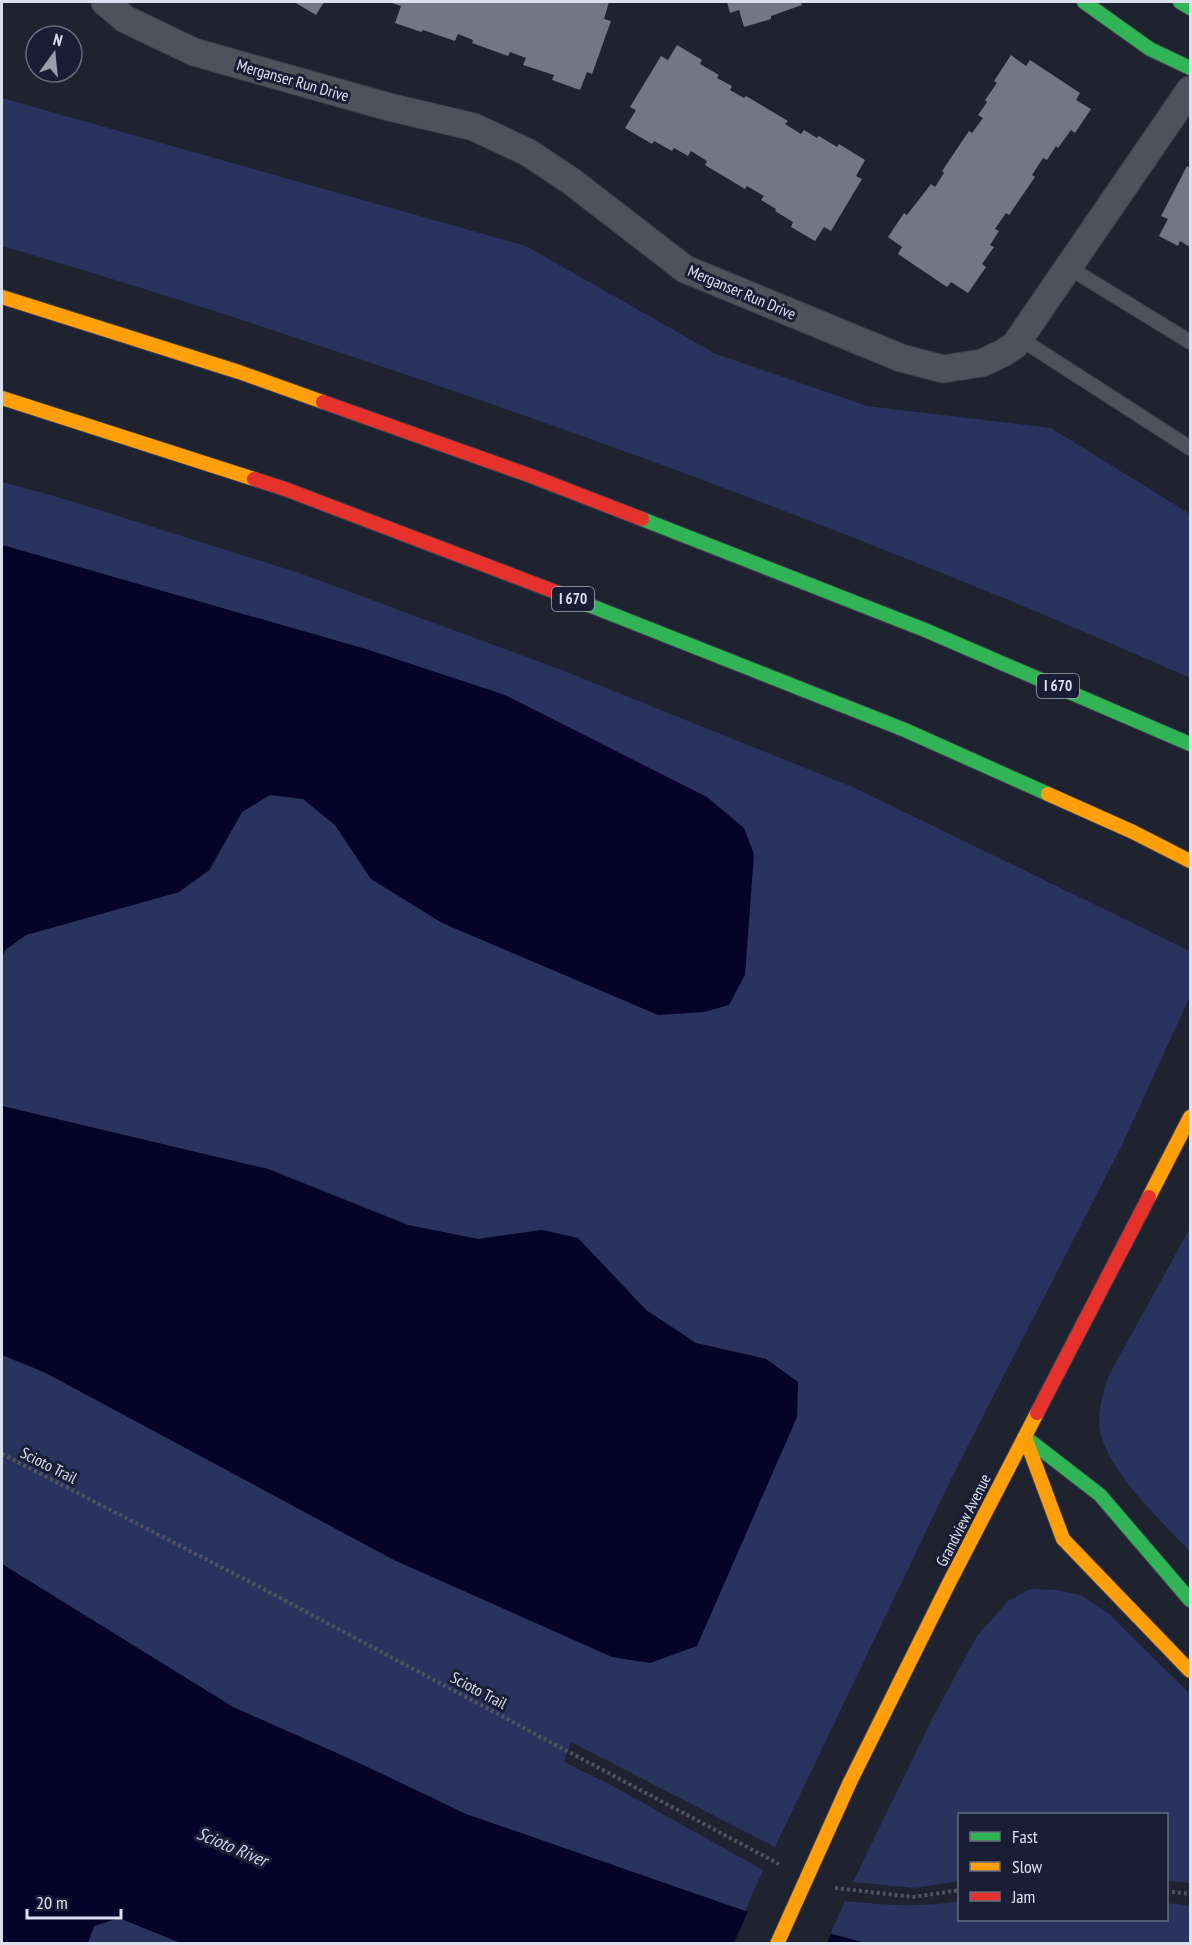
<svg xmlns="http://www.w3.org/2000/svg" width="1192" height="1945" font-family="'PT Sans Narrow',sans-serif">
  <rect width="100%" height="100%" fill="#1f222f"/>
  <path fill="#29335e" d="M2,98L526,246L716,354L867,406L1051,428L1190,514V678C956,574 716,482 474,398C318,344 160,292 2,246Z
    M2,482L61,498L299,573L564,671L855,788L1190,951V996L1122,1145L953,1475L775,1847L571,1742L564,1762L611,1785L763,1870L745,1911L466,1814L359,1763L233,1707L2,1564V1355L44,1372L394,1560L612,1656L650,1663L797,1417L798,1382L766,1359L696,1343L646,1310L578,1238L542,1230L478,1239L408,1225L268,1169L2,1106V959L5,950L26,935L179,892L210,870L242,812L269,795L303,799L335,825L371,879L369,650L2,545Z
    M1190,1228V1552C1161,1520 1109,1473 1100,1431C1097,1414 1103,1393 1108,1377Z
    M1030,1589L1056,1590L1081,1595L1110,1615L1190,1694V1883L1167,1881L1166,1814H960L959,1881L915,1888L853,1882L933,1717L977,1636L1008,1601Z
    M845,1901C883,1905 921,1908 959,1901L960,1920H1166L1167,1903L1190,1906V1943L866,1944L830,1934Z
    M119,1918L183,1943L88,1944L94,1926Z"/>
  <path fill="#06032a" d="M2,545L369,650L505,695L707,797L744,828L754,854L745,975L729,1005L704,1012L658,1015L442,923L371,879L335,825L303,799L270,795L242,812L209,870L179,892L26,935L5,950L2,959Z
    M2,1106L268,1169L408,1225L478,1239L542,1230L578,1238L646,1310L696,1343L766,1359L798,1382L797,1417L697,1646L650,1663L612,1657L394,1560L44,1372L2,1355Z
    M2,1564L233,1707L359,1763L466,1814L745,1911L866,1943L183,1944L119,1918L94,1926L88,1943H2Z"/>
  <path fill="#1f222f" d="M749,1909L832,1931L827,1944L734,1943Z"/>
  <path fill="#747783" d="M294,2H324L316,15Z
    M389,2H609L604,19L611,21L592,74L587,72L580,90L552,80L554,75L523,65L526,58L510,52L508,56L472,43L473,40L458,34L455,41L423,30L421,32L395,23L401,6Z
    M727,2H801L802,5L771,16V19L744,27L739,10L730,13Z
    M677,45L702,60L700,64L719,75L717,78L732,86L730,90L744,98L746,96L788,121L785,124L801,134L804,130L817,138L819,136L837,147L839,144L865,160L856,176L862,179L831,231L824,227L815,241L791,227L793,222L775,211L776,209L761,200L764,196L747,186L745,189L705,165L707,161L691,151L688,156L674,148L672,151L654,141L652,144L625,128L636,110L630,107L661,56L668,60Z
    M1011,55L1026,66L1030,60L1080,93L1076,100L1091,109L1075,133L1071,130L1058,148L1056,146L1047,160L1043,158L1032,175L1035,177L1009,215L1006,213L995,229L999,231L990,245L994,247L982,264L986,267L968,293L951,282L947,287L898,254L902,247L888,237L904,213L907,215L931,184L935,187L944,173L942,171L969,131L972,133L983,118L978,115L987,102L985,100L997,83L994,81Z
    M1187,166L1190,168V247L1180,241L1178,246L1159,236L1168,219L1161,216Z"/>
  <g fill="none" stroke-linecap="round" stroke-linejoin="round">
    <g stroke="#3d3f4a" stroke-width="16">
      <path id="lane" d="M1068,267L1190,342
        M1019,338L1190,448"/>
    </g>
    <g stroke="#3d3f4a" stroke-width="29">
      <path id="street" d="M105,2L125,19L194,52L389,107L474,127L529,153L571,181L685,269L901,358L943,369L982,363L1003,353L1015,345L1190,90"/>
    </g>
    <g stroke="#3d3f4a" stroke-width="16">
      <path id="fast" d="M1084,2L1150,49L1190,68
        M1180,2L1190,8
        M642,519L925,630L1190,744
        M561,594L905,730L1048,794
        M1025,1437L1100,1495L1190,1600"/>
    </g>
    <g stroke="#3d3f4a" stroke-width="16">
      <path id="slow" d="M2,297L239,372L323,402
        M2,398L254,479
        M1048,794L1133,832L1190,861
        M1149,1197L1190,1117
        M1025,1437L1063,1539L1190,1671
        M850,1782L949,1583L1037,1413"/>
    </g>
    <g stroke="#3d3f4a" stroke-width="16">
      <path id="jam" d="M323,402L531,476L642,519
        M254,479L285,489L561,594
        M1037,1413L1149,1197"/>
    </g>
    <path stroke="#51545d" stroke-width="4" stroke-dasharray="3 3" stroke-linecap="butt" d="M2,1454L254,1584L779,1864
      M835,1888L914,1897L960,1890
      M1166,1891L1190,1894"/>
    <use href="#lane" stroke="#4e525b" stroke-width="14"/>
    <use href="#street" stroke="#4e525b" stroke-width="27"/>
    <use href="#fast" stroke="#30b455" stroke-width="14"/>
    <use href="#slow" stroke="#ff9f0a" stroke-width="14"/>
    <use href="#jam" stroke="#e5322d" stroke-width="14"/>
    <g stroke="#3d3f4a" stroke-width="16" stroke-linecap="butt">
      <path id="slow-bridge" d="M777,1944L850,1782"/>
    </g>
    <use href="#slow-bridge" stroke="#ff9f0a" stroke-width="14"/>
  </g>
  <g text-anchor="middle" stroke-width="6" stroke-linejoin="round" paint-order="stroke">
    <g fill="#191e35" stroke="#a1a6b7" stroke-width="1.5">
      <rect x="552" y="587" width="42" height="24" rx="4.5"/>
      <rect x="1037" y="674" width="42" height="24" rx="4.5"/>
    </g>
    <g font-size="15" font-weight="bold" fill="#dbe0ef">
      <text x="573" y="604">I 670</text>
      <text x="1058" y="691">I 670</text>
    </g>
    <g font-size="16" fill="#dbe0ef" stroke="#191e35">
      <text transform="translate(293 80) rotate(16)" y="6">Merganser Run Drive</text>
      <text transform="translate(742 292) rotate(23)" y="6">Merganser Run Drive</text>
      <text transform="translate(49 1465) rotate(27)" y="6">Scioto Trail</text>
      <text transform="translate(963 1520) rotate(-63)" y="6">Grandview Avenue</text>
      <text transform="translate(479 1690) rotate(28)" y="6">Scioto Trail</text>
    </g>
    <g font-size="18" font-style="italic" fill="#c5cff1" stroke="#191e35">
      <text transform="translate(232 1847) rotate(23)" y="6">Scioto River</text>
    </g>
  </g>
  <rect width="1192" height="1945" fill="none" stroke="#dbe0ef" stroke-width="6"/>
  <rect x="958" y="1813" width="210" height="108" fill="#191e35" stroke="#676c7f" stroke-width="1.5"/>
  <rect x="970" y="1832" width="30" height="9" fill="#30b455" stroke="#676c7f" stroke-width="1.5"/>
  <text x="1012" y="1843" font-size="18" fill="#dbe0ef">Fast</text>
  <rect x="970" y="1862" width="30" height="9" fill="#ff9f0a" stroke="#676c7f" stroke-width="1.5"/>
  <text x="1012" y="1873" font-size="18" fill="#dbe0ef">Slow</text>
  <rect x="970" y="1892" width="30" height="9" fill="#e5322d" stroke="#676c7f" stroke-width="1.5"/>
  <text x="1012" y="1903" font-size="18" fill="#dbe0ef">Jam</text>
  <g transform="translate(54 54) rotate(15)"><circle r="28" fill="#191e35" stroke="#676c7f" stroke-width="1.5"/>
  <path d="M0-4.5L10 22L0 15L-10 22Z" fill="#999eac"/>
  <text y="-9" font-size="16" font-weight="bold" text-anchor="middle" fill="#dbe0ef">N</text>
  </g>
  <path d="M27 1909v9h94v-9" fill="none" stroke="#dbe0ef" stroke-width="3"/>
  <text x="36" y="1909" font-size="18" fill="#dbe0ef" stroke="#191e35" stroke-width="4.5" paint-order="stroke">20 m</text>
</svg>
